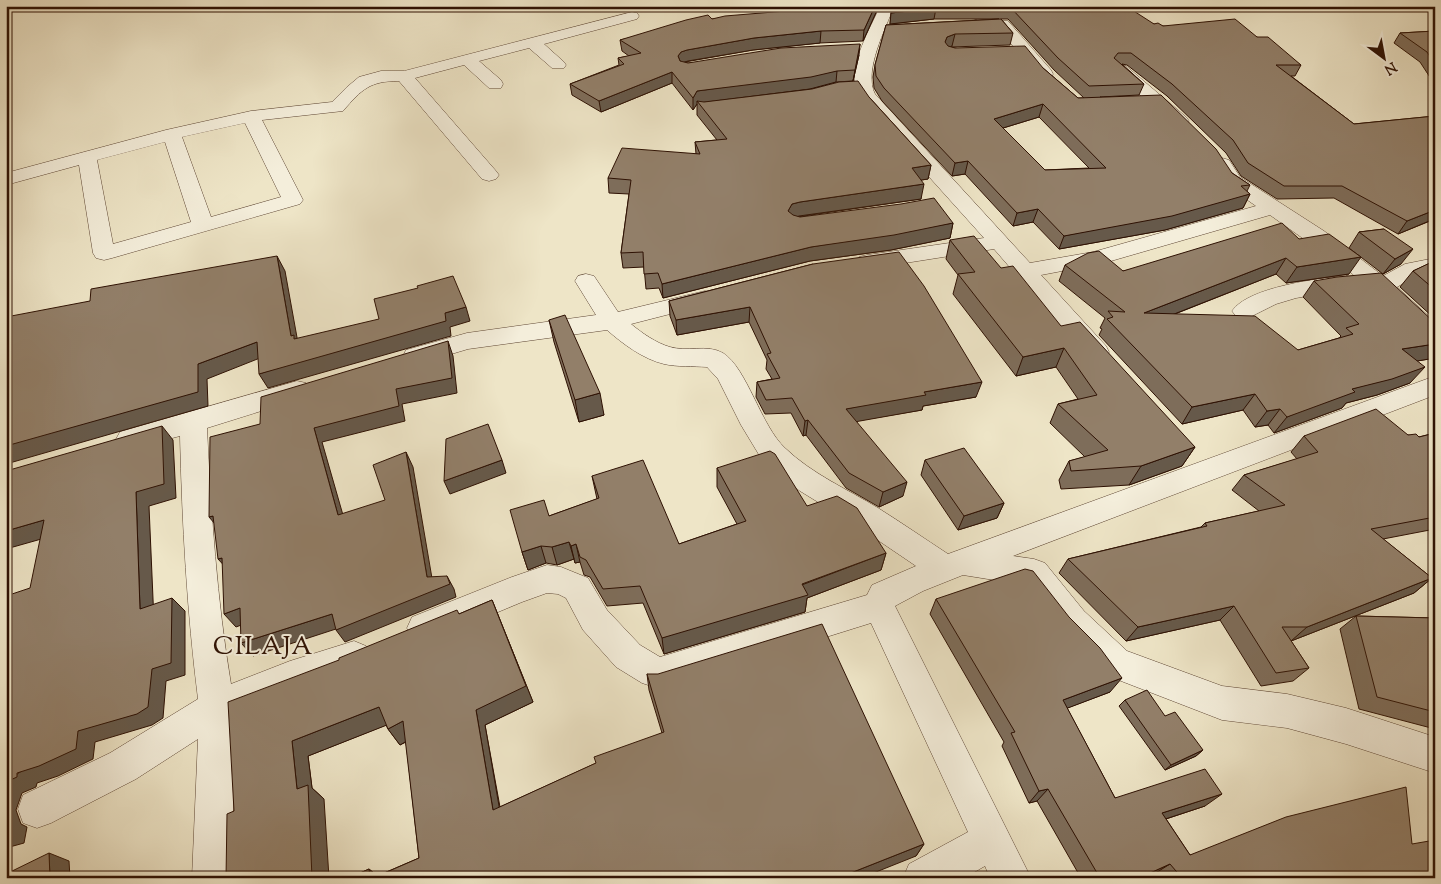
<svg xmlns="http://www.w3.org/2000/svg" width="1441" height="884" font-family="'Sorts Mill Goudy',serif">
  <rect width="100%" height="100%" fill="#eee5c7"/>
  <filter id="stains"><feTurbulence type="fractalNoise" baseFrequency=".004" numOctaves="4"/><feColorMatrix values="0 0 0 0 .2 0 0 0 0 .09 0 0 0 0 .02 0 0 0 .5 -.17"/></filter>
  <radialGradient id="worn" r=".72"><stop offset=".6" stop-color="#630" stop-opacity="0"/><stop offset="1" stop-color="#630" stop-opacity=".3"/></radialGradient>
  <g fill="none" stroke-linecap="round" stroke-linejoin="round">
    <g stroke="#5e4634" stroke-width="1">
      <path id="minor" d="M880,6H894C886,28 863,71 875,94L1030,263L1093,252L1256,206L1226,185L1212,164L1215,160L1222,158L1229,160L1240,177L1324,231L1383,276L1405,264L1435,258V272L1414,277L1397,287L1435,322V344L1426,342L1377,295L1349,271L1270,215L1104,263L1041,275L1106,346L1109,352L1106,358L1097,360L1088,358L994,249L867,269L859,267L856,262L859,257L867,255L984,238L869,110C864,103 856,95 855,86C851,60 870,30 880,6Z
        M632,12L637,13L639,16L637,19L544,44L564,62L566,65L564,68H552L529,48L479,61L501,80L503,84L501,88H489L464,65L415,78L496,171L499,175L496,179L489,181L482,179L399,81C370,81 362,89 343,111L262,120L303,200L300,204L112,258L104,260L96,258L93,253L79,165L6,185V173L166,130L251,111L332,102L347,87L359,77L381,71H404ZM245,123L281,197L211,217L182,137ZM165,142L191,222L113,244L97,160Z
        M978,19L1008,21L1051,70L1053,74L1051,78H1039L999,29L973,27L970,24L973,21Z
        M1120,64L1126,66L1186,117L1189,121L1186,125L1180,126L1174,125L1114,72L1112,69L1114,66Z
        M586,274L594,276L618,312L705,291L713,293L717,298L713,303L631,324C642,333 656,343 670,347C686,352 708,344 723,353C747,368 761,426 785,448C812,474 847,489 878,508C902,523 925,539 948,554L1435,376V395L1013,556L1034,559L1045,563L1084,611L1127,651L1222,686L1287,694L1346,708L1435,737V773L1346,744L1287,728L1222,720L1103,674L1060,631L1025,585L963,575L923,591L895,606L1031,878H990L985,866L964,878H903L909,864L968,832L871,623L660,689L642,683L616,667L583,630L566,598L558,594L547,593L522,602L424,643L412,639L407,628L412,617L512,577L547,565L561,567L588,578L607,610L640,645L660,657L867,595L872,585L916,566L857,526L800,491L764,463L741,425L718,379L707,367C693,366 677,367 664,364C643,359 623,344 607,330L468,349L415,365L406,362L403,356L406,350L467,333L596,315L575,281L578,276Z
        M1347,276L1355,278L1358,283L1355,288L1296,298L1276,304L1252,316L1244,319L1236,316L1232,311C1248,287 1320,278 1347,276Z
        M297,381L306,383L310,390L306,397L207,428C211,513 217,600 231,684L290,661L354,641L366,646L371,657L366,668L294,692L235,717L232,878H192L198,739L136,779L51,823L37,828L23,823L18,809L23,795L110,753L198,699C187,612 182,523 180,436L130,449L120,446L116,439L120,432Z"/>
    </g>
    <use href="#minor" fill="#f4eedb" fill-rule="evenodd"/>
  </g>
  <path fill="#7e6d5a" stroke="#2e1103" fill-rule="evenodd" d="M806,6H879L863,41L820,43L753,50L685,62L688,63L859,55L853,81L836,82L810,89L727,99L869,97L931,165L928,179L921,180V199L797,217H800L953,223L950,238L891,250L810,261L663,298L659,288L646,289L644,267L623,268L621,253L629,194L609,193L608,178L696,154L695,142L717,140L697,115V104L693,110L672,83L601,112L572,95L570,84L619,65L618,58L629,56L622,51L620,40L712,19L807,9Z
    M893,6L1056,8L1154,24L1163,26L1257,37L1301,65L1295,76H1291L1354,124L1435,116V219L1398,234L1334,198L1277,199L1241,176L1226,153L1167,96L1127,65L1122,64L1144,84L1139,95L1100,97L1232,173L1250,185L1247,191L1250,194L1243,208L1165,230L1059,249L1033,222L1013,226L965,174L952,176L882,101L874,88L873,77L875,65L886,25L999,19H934L890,24L891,13ZM1001,19H1008L1054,70L1084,98H1078L1043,68L951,47L1010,45L1013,33ZM1039,117L1089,168L1045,170L1003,128Z
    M1435,31V85L1420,62L1394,43L1400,33Z
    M1384,229L1401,264L1383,274L1349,248L1359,232Z
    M1299,239L1349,274L1286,283L1276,274L1175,314L1298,350L1339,338L1341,336L1303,297L1314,281L1435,323V358L1417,361L1410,383L1377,395L1346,403L1342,408L1274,433L1268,425L1255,427L1243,410L1182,424L1099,335L1102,329L1100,328L1105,318L1059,281L1065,265L1123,271Z
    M950,240L1001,268L1061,326L1195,447L1182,466L1129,485L1061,489L1059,480L1069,461L1085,457L1050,423L1058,404L1078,399L1056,367L1016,376L953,294L958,275L946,259Z
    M1435,261V319L1400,287L1413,271Z
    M813,264L976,397L923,406L922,410L856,421L903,496L879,507L846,488L806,435L803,436L791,413L765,414L756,397L757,382L772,379L766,369L767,360L749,322L677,335L670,316L669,301Z
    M549,320L604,415L579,422L554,342Z
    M1435,433V529L1383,539L1432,578L1414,593L1291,641L1309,668L1293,681L1261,686L1220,620L1126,641L1059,573L1068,559L1201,527L1205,523L1259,511L1232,490L1244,475L1297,459L1291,452L1304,436L1408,435L1419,437Z
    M925,460L1004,503L997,518L958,530L921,475Z
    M717,468L807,506L886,553L881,570L807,598L805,612L664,654L643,603L607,606L590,577L584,575L580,562L575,563L574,559L557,565L546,563L528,570L522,552L549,516L597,499L592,476L679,544L737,524L717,487Z
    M936,599L1110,692L1067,708L1115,798L1205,806L1166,819L1190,855L1412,844L1435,878H1157L1154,874L1146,878H1081L1037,801L1029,803L1002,746L1004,742L930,614Z
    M492,600L533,702L485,725L500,807L662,733L649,690L647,674L924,844L916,856L349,878L369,869L377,876L419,858L406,742L400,745L388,729L386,725L308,756L312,788L324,799L234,811L339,660L459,614Z
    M1356,616L1435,618V729L1359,709L1340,629Z
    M1125,700L1165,716L1203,750L1196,756L1165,770L1119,706Z"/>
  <path fill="#66594a" stroke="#2e1103" d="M875,6H879L863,41L864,30Z
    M936,8L934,19L890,24L891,13Z
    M821,31L820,43L753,50L688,61L681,63L678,56L681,52L687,50L754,38Z
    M955,34L952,46L944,49L945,42L947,37Z
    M860,44L859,55L853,81L855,70Z
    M837,71L836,82L810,89L699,103L697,101V104L693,110V98L697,91Z
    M672,72V83L601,112L599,101Z
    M1043,104L1039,117L990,132L994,119Z
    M968,161L965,174L952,176L955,163Z
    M931,165L928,179L909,182L912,168Z
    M924,184L921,199L799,216L791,219L788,211L792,204L800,202Z
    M1250,194L1243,208L1165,230L1059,249L1064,236Z
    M1038,209L1033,222L1013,226L1017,213Z
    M1435,210L1434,219L1398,234L1407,221Z
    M953,223L950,238L891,250L810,261L663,298L662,284L811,247Z
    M1413,249L1401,264L1383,274L1395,259Z
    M277,256L285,271L298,343L291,336Z
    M1361,257L1349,274L1286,283L1297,267Z
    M1286,258L1276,274L1136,329L1144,313Z
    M466,307L470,321L450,327L451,336L268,388L259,374L445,313Z
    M750,307L749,322L677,335L676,320Z
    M448,341L453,356L457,393L402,404L405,421L322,442L347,529L338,515L314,428L396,389Z
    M257,342L265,356L207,379L208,406L6,464V446L198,364Z
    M1435,344V358L1388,366L1402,349Z
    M1064,348L1056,367L1016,376L1023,357Z
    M1425,367L1410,383L1377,395L1346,403L1342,408L1274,433L1287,417L1352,389Z
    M982,382L976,397L923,406L922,410L843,424L846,409L924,392Z
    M600,393L604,415L579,422L575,400Z
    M1255,394L1243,410L1182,424L1192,407Z
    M1280,409L1268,425L1255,427L1267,411Z
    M808,420L806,435L803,436L805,421Z
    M162,426L173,440L176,498L149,506L154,622L140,609L136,492Z
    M1195,447L1182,466L1129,485L1141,466Z
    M406,452L413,467L434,590L427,577Z
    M502,460L506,473L450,494L444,481Z
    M907,482L903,496L879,507L883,492Z
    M1004,503L997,518L958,530L964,516Z
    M213,516L221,531L209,517Z
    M44,520L59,534L6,549V551V531Z
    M569,542L574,559L557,565L552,547Z
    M576,544L580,562L575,563L571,546Z
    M541,546L546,563L528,570L522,552Z
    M886,553L881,570L807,598L805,612L664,654L662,638Z
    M222,558L230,572L218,559Z
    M447,576L454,589L456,597L345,642L336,630Z
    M1432,578L1414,593L1291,641L1307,627Z
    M172,598L185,611V675L166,681L163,718L152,725L95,742L93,759L58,776L37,783L36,787L22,793L16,810L21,824L27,827L24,843L6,848V782L78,731L152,669Z
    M492,600L533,702L485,725L502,823L493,810L476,710Z
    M1234,606L1220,620L1126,641L1138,627Z
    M240,608L252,621L236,627L224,614Z
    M332,614L342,627L253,656L241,643Z
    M1122,678L1110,692L1052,714L1063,700Z
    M379,707L392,723L308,756L312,788L324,799L329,878H312L297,789L292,741Z
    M403,721L415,736L400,745L388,729Z
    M1203,750L1196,756L1165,770L1171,765Z
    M1048,789L1037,801L1029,803L1039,791Z
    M1222,794L1205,806L1147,825L1162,813Z
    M924,844L916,856L861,878H838Z
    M49,853L69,861L70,878H50Z
    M1170,864L1154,874L1146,878H1139Z
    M369,869L380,878H370Z"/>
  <path fill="#927f69" stroke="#2e1103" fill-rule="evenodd" d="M809,6H875L864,30L821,31L754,38L687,50L681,52L678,56L680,61L688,63L781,48L860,44L855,70L837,71L811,77L697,91L693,98L672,72L599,101L570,84L624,64L618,58L641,53L620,40L686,20L708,15L712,19L725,16L810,9Z
    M893,6H1054L1056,8L1067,6H1126L1154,24L1158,23L1163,26L1235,19L1257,37H1268L1301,65H1276L1354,124L1435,116V210L1407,221L1342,186H1284L1248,163L1233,140L1172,84L1131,53H1118L1114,58L1144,84L1089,86L1058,58L1011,8H936L891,13Z
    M1001,19L1013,33L955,34L947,37L945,42L948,46L955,48L1025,46L1043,68L1078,98L1161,95L1216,149L1232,173L1250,185L1241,186L1250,194L1172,216L1064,236L1038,209L1017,213L968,161L955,163L884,88L876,76L875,65L886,25ZM1043,104L1106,168L1045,170L994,119Z
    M1435,31V64L1427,52L1400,33Z
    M858,81L869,97L931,165L912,168L924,184L800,202L792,204L788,211L793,215L800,217L901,204L934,198L953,223L894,235L811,247L662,284L658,273L644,274L643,252L621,253L631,180L608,178L622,148L700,154L695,142L727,139L697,101L704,102L812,89L839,82Z
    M1282,223L1299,239L1329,234L1361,257L1297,267L1286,258L1144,313L1255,316L1298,350L1353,334L1346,328L1359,324L1314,281L1337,277L1381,273L1435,323V344L1402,349L1425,367L1392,379L1352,389L1355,392L1287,417L1280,409L1267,411L1255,394L1192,407L1107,319L1113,317L1108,311L1125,312L1065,265L1088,253L1099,251L1123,271Z
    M1384,229L1413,249L1395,259L1359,232Z
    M974,236L1001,268L1013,266L1061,326L1080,322L1195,447L1141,466L1071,471L1069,461L1108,450L1058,404L1097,395L1064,348L1023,357L958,274L975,272L950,240Z
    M899,252L924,286L982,382L924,392L926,395L846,409L907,482L883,492L849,473L808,420L805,421L792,398L766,400L757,382L780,378L767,354L771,353L750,307L676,320L669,301L813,264Z
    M277,256L291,336L294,335V339L379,319L374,299L418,288L417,286L453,276L466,307L445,313L446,321L259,374L257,342L198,364V392L6,446V317L90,301L91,289Z
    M1434,261H1435V290L1413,271Z
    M565,315L600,393L575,400L549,320Z
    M448,341L452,378L396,389L399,406L314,428L338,515L385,500L373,465L406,452L427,577L447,576L450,584L336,630L332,614L241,643L240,608L224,614L222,558L218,559L213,516L209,517L210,437L260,424L261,397Z
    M1376,409L1408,435L1416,434L1419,437L1435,433V517L1371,529L1432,578L1307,627H1282L1309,668L1276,673L1234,606L1138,627L1068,559L1207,526L1205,523L1285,505L1244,475L1318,452L1304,436Z
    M488,424L502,460L444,481L446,439Z
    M162,426L164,484L136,492L140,609L172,598L171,663L152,669L148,707L137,714L78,731L76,749L39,766L17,773V777L6,782V596L30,588L44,520L6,531V471Z
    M964,448L1004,503L964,516L925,460Z
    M770,451L775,454L807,506L837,496L857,508L886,553L802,584L808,595L662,638L640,586L603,589L586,560L580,557L576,544L571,546L569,542L552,547L541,546L522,552L510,510L544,500L549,516L599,498L592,476L643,460L679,544L746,521L717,468Z
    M1025,569L1033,571L1069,617L1100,648L1122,678L1063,700L1115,798L1205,769L1222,794L1162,813L1190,855L1286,817L1406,787L1412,844L1435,840V878H1182L1170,864L1139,878H1100L1048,789L1039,791L1011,733L1015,732L936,599Z
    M492,600L526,686L476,710L493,810L596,763L594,757L664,732L647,674H658L822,624L924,844L838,878H373L419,858L403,721L388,729L379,707L292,741L297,789L308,785L312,878H226L227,814L234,811L228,702L339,660V658L457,610L459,614Z
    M1356,616L1435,618V712L1377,697Z
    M1147,690L1165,716L1175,712L1203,750L1171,765L1125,700Z
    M49,853L50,878H6V874Z
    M369,869L370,878H349Z"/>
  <g text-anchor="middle" stroke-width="4" stroke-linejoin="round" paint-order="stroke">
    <g font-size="26" letter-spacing="1" fill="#2e1103" stroke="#f4eedb">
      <text x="263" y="654">CILAJA</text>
    </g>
  </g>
  <rect width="1441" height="884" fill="none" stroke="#eee5c7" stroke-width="25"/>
  <rect x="8" y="8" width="1426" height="869" fill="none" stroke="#2e1103" stroke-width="2.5"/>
  <rect x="12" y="12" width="1416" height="859" fill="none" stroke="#2e1103"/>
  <g transform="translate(1384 58) rotate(148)" stroke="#f4eedb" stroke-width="4" paint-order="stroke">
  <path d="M0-4L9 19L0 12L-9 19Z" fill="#2e1103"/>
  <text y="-8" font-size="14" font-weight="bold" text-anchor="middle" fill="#2e1103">N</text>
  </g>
  <rect width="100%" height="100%" filter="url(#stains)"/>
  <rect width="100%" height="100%" fill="url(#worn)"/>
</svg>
